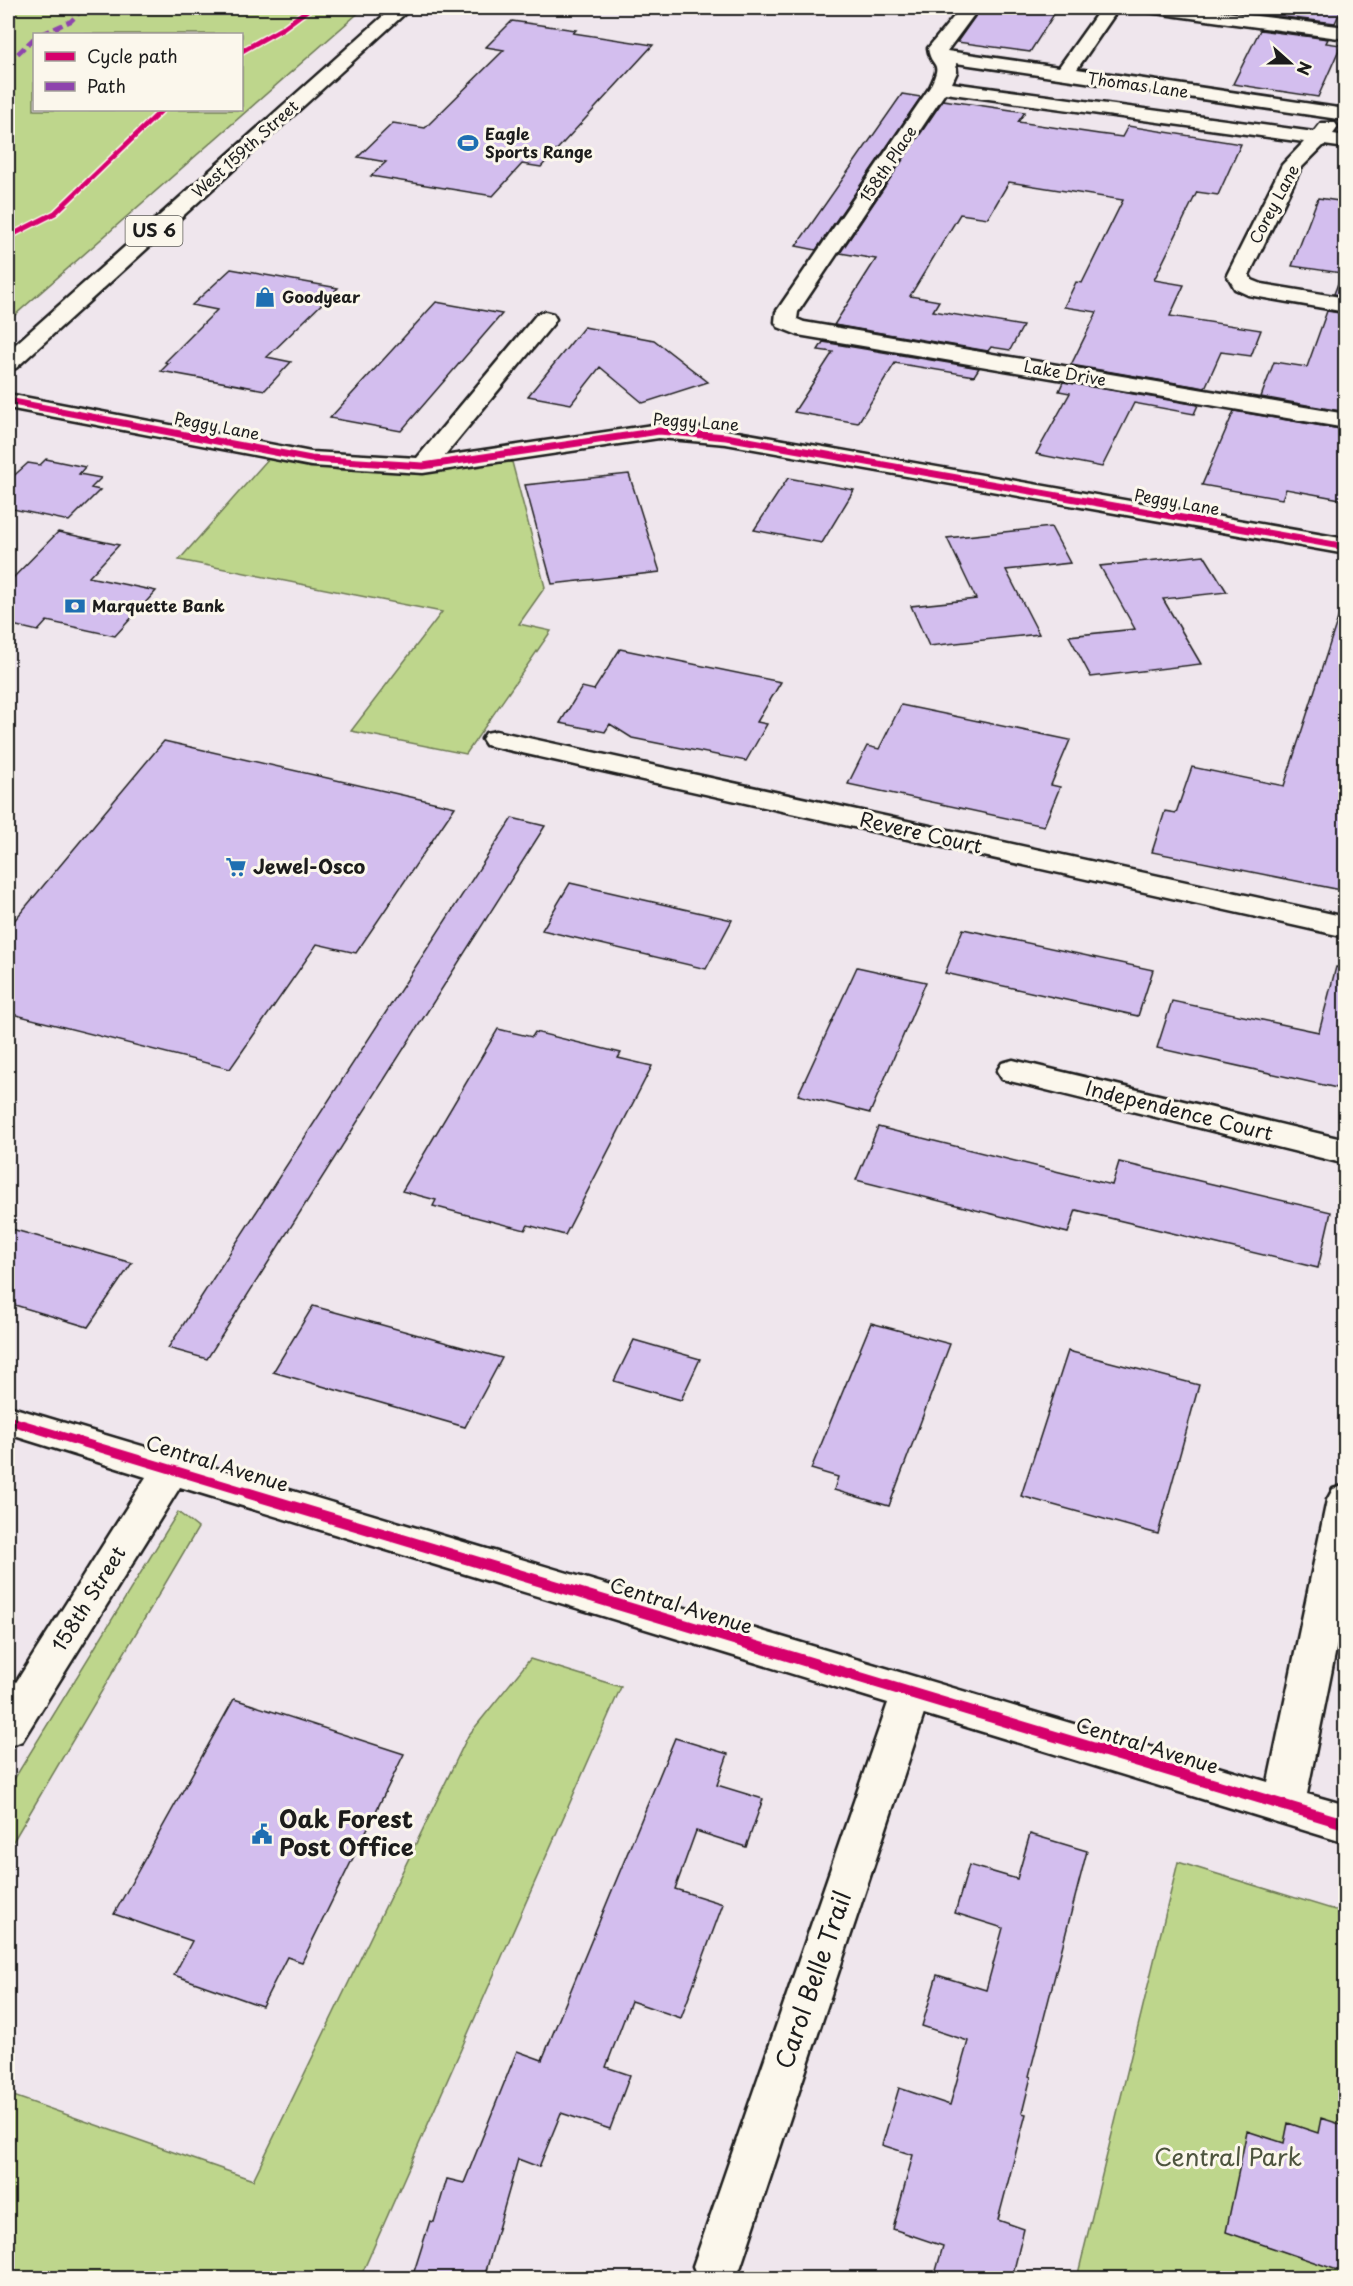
<svg xmlns="http://www.w3.org/2000/svg" width="1353" height="2286" font-family="'Playpen Sans',sans-serif">
  <rect width="100%" height="100%" fill="#efe6ed"/>
  <filter id="ink" filterUnits="userSpaceOnUse"><feTurbulence type="fractalNoise" baseFrequency=".0167" numOctaves="2"/><feDisplacementMap in="SourceGraphic" scale="12" xChannelSelector="R" yChannelSelector="G"/><feConvolveMatrix kernelMatrix="1 2 1 2 8 2 1 2 1" color-interpolation-filters="sRGB"/></filter>
  <g filter="url(#ink)">
    <path fill="#bed68c" stroke="#6d7954" stroke-width="1.5" fill-rule="evenodd" d="M8,8H364L8,321ZM34,34H242V110H34Z
      M269,458L338,470L415,471L512,462L545,587L519,624L551,631L466,754L351,731L442,612L179,560Z
      M178,1512L198,1528L8,1850V1789Z
      M530,1659L621,1687L360,2278H8V2094L253,2180L468,1736Z
      M1178,1862L1345,1913V2278H1077Z"/>
    <path fill="#d3beee" stroke="#1c1c1c" stroke-width="1.5" d="M981,8H1058L1030,52L957,42Z
      M1271,8H1342L1335,23L1267,15Z
      M512,21L576,30L573,33L653,45L541,167L522,164L493,196L371,176L386,162L358,157L393,123L425,128L504,50L486,47Z
      M1260,30L1328,39L1326,43L1341,45L1318,97L1233,84Z
      M902,94L921,97L816,250L796,246Z
      M943,100L1025,112L1018,122L1099,134L1122,137L1128,126L1241,144L1218,195L1197,192L1154,280L1184,285L1170,316L1261,330L1251,356L1221,352L1205,388L1071,365L1097,312L1064,307L1076,282L1082,283L1123,200L1009,182L988,218L960,214L910,296L939,301L933,311L1023,326L1010,350L991,347L988,351L834,325L876,259L840,253Z
      M1318,198L1346,202V296L1334,294L1342,273L1292,266Z
      M231,269L338,288L267,357L291,362L265,390L161,371L169,363L165,362L217,310L192,305Z
      M436,302L502,314L401,431L330,418Z
      M1327,311L1346,314V412L1261,397L1274,362L1307,367Z
      M584,327L654,340L708,382L643,403L600,367L571,404L528,396Z
      M823,342L979,368L974,376L895,363L858,423L794,412L833,352L818,350Z
      M1063,382L1198,405L1194,414L1134,403L1102,467L1036,454L1070,393L1059,391Z
      M1234,411L1346,430V500L1286,489L1282,499L1202,485Z
      M46,459L85,467L79,474L101,478L91,488L100,490L69,521L8,508V481L28,463L40,465Z
      M629,474L660,572L552,584L525,485Z
      M788,478L854,490L822,543L754,530Z
      M1051,527L1070,563L1006,570L1039,634L929,646L911,606L976,599L947,538Z
      M58,532L119,545L89,577L156,591L115,636L47,621L38,631L8,624V583Z
      M1204,555L1227,592L1163,599L1201,664L1091,677L1069,636L1135,629L1100,566Z
      M1339,615L1346,616V891L1152,852L1165,811L1176,813L1192,767L1284,786Z
      M620,649L781,682L757,722L767,724L746,761L632,738L610,724L605,732L560,723L582,687L594,690Z
      M901,705L1070,740L1051,785L1060,787L1044,826L848,784L867,746L879,749Z
      M164,741L455,807L356,953L317,944L230,1069L8,1013V928Z
      M512,818L545,826L207,1359L168,1348Z
      M570,883L732,920L706,969L542,930Z
      M963,929L1153,970L1138,1016L945,973Z
      M857,967L926,982L870,1113L798,1095Z
      M1336,967L1346,968V1090L1157,1048L1172,1001L1319,1032Z
      M498,1029L532,1037L535,1032L621,1053L618,1058L652,1066L565,1235L528,1225L525,1230L433,1206L436,1200L402,1191Z
      M878,1127L1112,1185L1119,1162L1331,1212L1318,1268L1076,1210L1068,1233L856,1180Z
      M8,1228L132,1263L88,1327L8,1303Z
      M313,1306L502,1358L465,1427L273,1372Z
      M871,1323L950,1344L889,1506L834,1490L838,1477L811,1469Z
      M634,1340L700,1359L681,1400L614,1381Z
      M1068,1351L1199,1385L1158,1534L1021,1496Z
      M234,1699L404,1754L302,1962L287,1957L262,2006L174,1975L192,1941L114,1914Z
      M675,1738L728,1754L717,1785L763,1799L746,1847L696,1831L675,1889L723,1904L681,2018L631,2001L606,2067L630,2075L610,2129L561,2113L539,2167L518,2159L484,2278H412L430,2221L434,2222L447,2179L464,2183L517,2051L542,2060Z
      M1030,1834L1087,1851L1029,2076L1031,2077L1022,2113L1026,2114L998,2220L1024,2229L1012,2278H934L943,2246L893,2229L913,2155L882,2145L899,2088L950,2105L968,2041L922,2026L937,1975L986,1990L1003,1928L955,1913L969,1865L1017,1879Z
      M1321,2118L1346,2126V2273L1226,2232L1247,2131L1284,2143L1288,2123L1318,2133Z"/>
    <g fill="none" stroke-linecap="round" stroke-linejoin="round">
      <g stroke="#1c1c1c" stroke-width="5">
        <path id="minor" d="M961,8H979L947,51L1059,67L1101,8H1119L1077,69L1345,109V117L1338,119L956,63L957,72L952,83L1314,132L1321,123H1335L1338,127L1333,134L1346,136V148L1324,145L1301,168L1249,275L1252,280L1262,284L1346,298V312L1248,295L1235,289L1227,275L1282,165L1304,142L945,93L798,312L797,319L804,322L1346,414V428L798,335L778,327L775,322L776,312L930,87C944,59 931,70 928,48Z
          M1146,8H1193L1346,27V39L1155,13L1149,12Z
          M545,312L553,314L556,319L553,324L444,456L659,424L726,430L1346,539V554L726,444L659,438L423,473L311,466L8,408V394L311,452L417,458L537,314Z
          M496,731L1346,917V937L486,745L482,739L486,733Z
          M1013,1060L1346,1140V1164L1002,1079L997,1071L1002,1063Z
          M8,1406L1268,1782L1327,1500L1333,1489L1346,1485V1599L1307,1794L1346,1805V1843L924,1714L741,2266L736,2278H698L693,2266L888,1703L180,1487L22,1741L8,1747V1695L146,1477L8,1434Z"/>
      </g>
      <g stroke="#1c1c1c" stroke-width="5">
        <path id="major" d="M392,8H411L16,368L8,370V351Z"/>
      </g>
      <use href="#minor" fill="#fbf7ec" fill-rule="evenodd"/>
      <use href="#major" fill="#fbf7ec" fill-rule="evenodd"/>
      <path stroke="#8e44ad" stroke-width="4.5" stroke-dasharray="9 4.5" stroke-linecap="butt" d="M42,34L71,21L84,8
        M8,63L34,38"/>
      <g stroke="#fbf7ec" stroke-width="8">
        <path id="cycleway-far3" d="M242,51L283,28L310,8
          M8,237L55,213L162,110"/>
      </g>
      <g stroke="#fbf7ec" stroke-width="10">
        <path id="cycleway-far2" d="M8,401L311,459L423,466L659,431L726,437L1346,547"/>
      </g>
      <g stroke="#fbf7ec" stroke-width="13">
        <path id="cycleway-far1" d="M8,1420L253,1494"/>
      </g>
      <g stroke="#fbf7ec" stroke-width="15">
        <path id="cycleway" d="M248,1493L1346,1824"/>
      </g>
      <use href="#cycleway-far3" stroke="#d6006c" stroke-width="5"/>
      <use href="#cycleway-far2" stroke="#d6006c" stroke-width="7"/>
      <use href="#cycleway-far1" stroke="#d6006c" stroke-width="9"/>
      <use href="#cycleway" stroke="#d6006c" stroke-width="11"/>
    </g>
  </g>
  <defs>
    <g id="stadium-bare" transform="scale(1.62)"><path d="M0-5a6.5 5 0 1 0 0 10a6.5 5 0 1 0 0-10ZM-3.5-1.8h7v3.6h-7Z" fill="#1f6fb2" stroke="#fbf7ec" stroke-width="2.5" paint-order="stroke"/></g>
    <g id="shop-bare" transform="scale(1.62)"><path d="M-5-2.5h2.3a2.7 3.5 0 0 1 5.4 0H5L5.5 6h-11ZM-1.5-2.5h3a1.5 2.3 0 0 0-3 0Z" fill="#1f6fb2" stroke="#fbf7ec" stroke-width="2.5" paint-order="stroke"/></g>
    <g id="bank-bare" transform="scale(1.62)"><path d="M-6-4H6V4H-6ZM0-2.3a2.3 2.3 0 1 0 0 4.6a2.3 2.3 0 1 0 0-4.6Z" fill="#1f6fb2" stroke="#fbf7ec" stroke-width="2.5" paint-order="stroke"/></g>
    <g id="supermarket-bare" transform="scale(1.62)"><path d="M-6-5.5h2.5l.6 2H6L4.5 2H-2.5L-4.4-4H-6ZM-1.5 3.2a1.3 1.3 0 1 0 .1 0ZM3 3.2a1.3 1.3 0 1 0 .1 0Z" fill="#1f6fb2" stroke="#fbf7ec" stroke-width="2.5" paint-order="stroke"/></g>
    <g id="civic-bare" transform="scale(1.62)"><path d="M-.6-6.5H3V-4.5H.6V-3L4-1V1h2V6H-6V1h2V-1L-.6-3ZM-1.2 2.5V6h2.4V2.5Z" fill="#1f6fb2" stroke="#fbf7ec" stroke-width="2.5" paint-order="stroke"/></g>
  </defs>
  <g fill-rule="evenodd">
    <use href="#stadium-bare" x="468" y="143"/>
    <use href="#shop-bare" x="265" y="297"/>
    <use href="#bank-bare" x="75" y="606"/>
    <use href="#supermarket-bare" x="236" y="867"/>
    <use href="#civic-bare" x="262" y="1834"/>
  </g>
  <g text-anchor="middle" stroke-width="6" stroke-linejoin="round" paint-order="stroke">
    <g font-size="16" fill="#1c1c1c" stroke="#fbf7ec">
      <text transform="translate(1138 85) rotate(8)" y="6">Thomas Lane</text>
      <text transform="translate(245 149) rotate(-42)" y="6">West 159th Street</text>
      <text transform="translate(888 164) rotate(-56)" y="6">158th Place</text>
      <text transform="translate(1274 204) rotate(-62)" y="6">Corey Lane</text>
      <text transform="translate(1065 373) rotate(10)" y="6">Lake Drive</text>
      <text transform="translate(696 422) rotate(4)" y="6">Peggy Lane</text>
      <text transform="translate(217 426) rotate(11)" y="6">Peggy Lane</text>
      <text transform="translate(1177 502) rotate(10)" y="6">Peggy Lane</text>
    </g>
    <g font-size="16" font-weight="bold" fill="#1c1c1c" stroke="#fbf7ec" text-anchor="start">
      <text x="485" y="140">Eagle<tspan x="485" dy="18">Sports Range</tspan></text>
      <text x="282" y="303">Goodyear</text>
      <text x="92" y="612">Marquette Bank</text>
    </g>
    <rect fill="#fbf7ec" stroke="#5f5e5a" stroke-width="1.5" x="125.5" y="216" width="57" height="30" rx="4.5"/>
    <g font-size="18" font-weight="bold" fill="#1c1c1c">
      <text x="154" y="237">US 6</text>
    </g>
    <g font-size="20" fill="#1c1c1c" stroke="#fbf7ec">
      <text transform="translate(921 833) rotate(13)" y="7">Revere Court</text>
      <text transform="translate(1179 1111) rotate(14)" y="7">Independence Court</text>
      <text transform="translate(217 1464) rotate(17)" y="7">Central Avenue</text>
      <text transform="translate(89 1599) rotate(-58)" y="7">158th Street</text>
      <text transform="translate(681 1606) rotate(17)" y="7">Central Avenue</text>
      <text transform="translate(1147 1746) rotate(17)" y="7">Central Avenue</text>
    </g>
    <g font-size="20" font-weight="bold" fill="#1c1c1c" stroke="#fbf7ec" text-anchor="start">
      <text x="253" y="874">Jewel-Osco</text>
    </g>
    <g font-size="24" font-weight="bold" fill="#1c1c1c" stroke="#fbf7ec" text-anchor="start">
      <text x="279" y="1828">Oak Forest<tspan x="279" dy="28">Post Office</tspan></text>
    </g>
    <g font-size="24" fill="#1c1c1c" stroke="#fbf7ec">
      <text transform="translate(814 1980) rotate(-71)" y="8">Carol Belle Trail</text>
    </g>
    <g font-size="24" fill="#4d543e" stroke="#fbf7ec">
      <text x="1228" y="2166">Central Park</text>
    </g>
  </g>
  <rect width="1353" height="2286" fill="none" stroke="#fbf7ec" stroke-width="30"/>
  <rect x="15" y="15" width="1323" height="2256" fill="none" stroke="#1c1c1c" stroke-width="2" filter="url(#ink)"/>
  <rect x="33" y="33" width="210" height="78" fill="#fbf7ec" stroke="#a29f99" stroke-width="1.5"/>
  <rect x="45" y="52" width="30" height="9" fill="#d6006c" stroke="#a29f99" stroke-width="1.5"/>
  <text x="87" y="63" font-size="18" fill="#1c1c1c">Cycle path</text>
  <rect x="45" y="82" width="30" height="9" fill="#8e44ad" stroke="#a29f99" stroke-width="1.5"/>
  <text x="87" y="93" font-size="18" fill="#1c1c1c">Path</text>
  <g transform="translate(1290 63) rotate(111)" stroke="#fbf7ec" stroke-width="4.5" paint-order="stroke">
  <path d="M0-4.5L10 22L0 15L-10 22Z" fill="#1c1c1c"/>
  <text y="-9" font-size="16" font-weight="bold" text-anchor="middle" fill="#1c1c1c">N</text>
  </g>
</svg>
